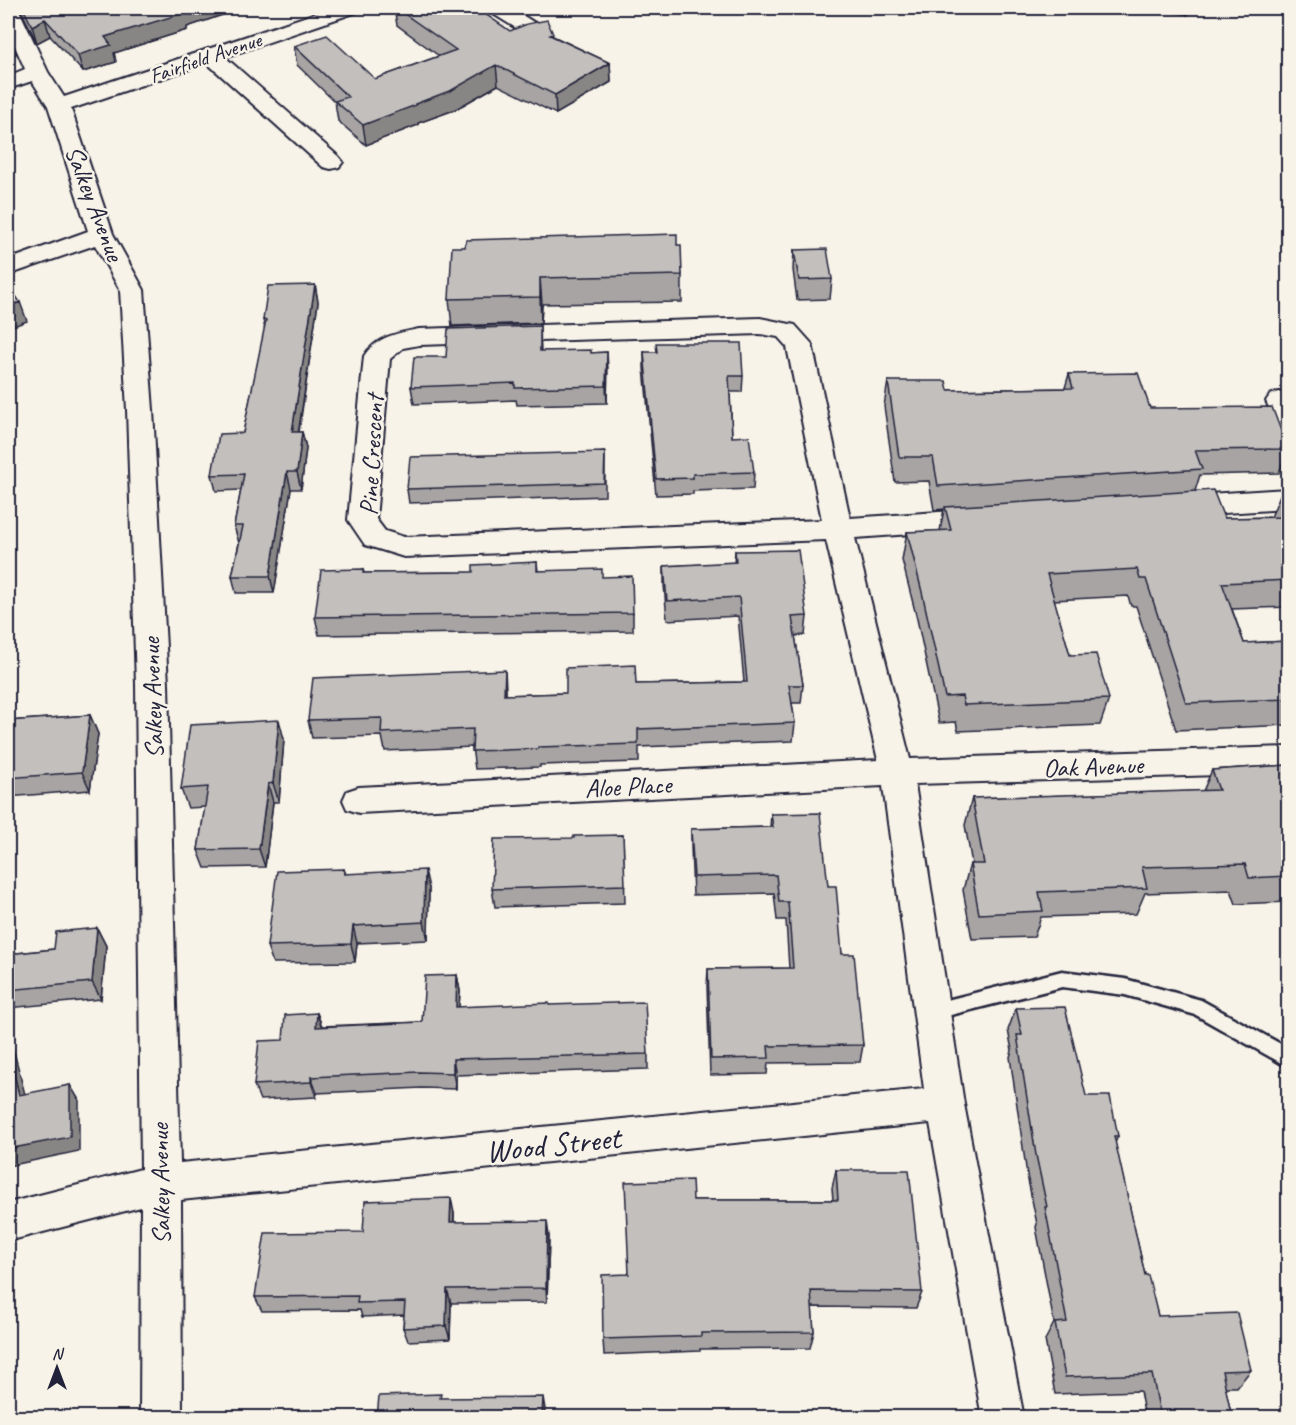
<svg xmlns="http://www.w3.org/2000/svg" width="1296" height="1425" font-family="Caveat,sans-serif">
  <rect width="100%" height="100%" fill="#f7f3e8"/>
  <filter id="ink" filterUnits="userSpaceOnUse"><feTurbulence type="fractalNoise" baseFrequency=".0167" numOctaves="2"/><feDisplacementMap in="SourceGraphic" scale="12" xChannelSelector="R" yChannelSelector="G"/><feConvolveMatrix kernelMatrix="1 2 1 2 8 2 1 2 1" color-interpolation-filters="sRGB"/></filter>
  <g filter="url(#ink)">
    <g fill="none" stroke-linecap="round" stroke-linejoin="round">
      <g stroke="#22223b" stroke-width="5">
        <path id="service" d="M1062,971L1125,979L1201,1000L1288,1048V1067L1196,1015L1125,995L1062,987L931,1020L924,1018L922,1012L924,1006L931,1004Z"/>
      </g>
      <g stroke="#22223b" stroke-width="4">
        <path id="minor" d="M8,8H18L48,72L64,97L331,8H360L357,12L225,57L339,157L343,162L339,167L331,169L323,167L207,63L71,109L113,234L144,290L153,410L168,684L180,1163L924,1089L883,786L359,813L347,809L343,800L347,791L359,787L878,760L826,540L404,557L365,545L348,520L364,356C377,336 398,333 419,329L760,318L795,325L812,344L850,518L983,509L993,512L997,519L993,526L983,529L855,538L910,759L1288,747V773L915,784L964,1104L1024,1418H982L930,1123L181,1200L182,1418H140L141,1207L8,1241V1203L141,1169L136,684L127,410L120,290L95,245L8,275V260L88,231L48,106L32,81L8,89V76L25,69L8,30ZM760,334L778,337L787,347L822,520L404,537L385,531L376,519L390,359L403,348L419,345Z
          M487,8H511L546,30L550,34L546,38L539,40L532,38L490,12Z
          M1279,392L1288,395V431L1278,428L1266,401L1270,395Z
          M1288,489V509L1177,516L1167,513L1163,506L1167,499L1177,496Z"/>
      </g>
      <use href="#service" fill="#f7f3e8" fill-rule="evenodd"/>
      <use href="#minor" fill="#f7f3e8" fill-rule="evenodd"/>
    </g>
    <path fill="#a7a4a3" stroke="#22223b" stroke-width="1.5" d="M20,8H243L187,27V30L114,53L116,62L83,72L50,36L37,43Z
      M394,8H476L510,31L553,36L610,63L611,82L556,114L498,85L454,110L418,123V125L366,145L338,121L335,102L297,65L294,46L375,79L439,56L397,25Z
      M1154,8H1192L1188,15Z
      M677,245L682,275V302L542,304L541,323L452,326L449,299Z
      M794,250L832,279L830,299L797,300L793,270Z
      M315,285L318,302L299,432H302L306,448L301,489H291L274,593H236L232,576L239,543L234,526L241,490L216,491L212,475L243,433L265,329L263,320Z
      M540,326L541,351L591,353L607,352V403L517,405L516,400L414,404L411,387L446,357Z
      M644,352L743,376L742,392H730L732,437L754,472L753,489L693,491V494L656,495L644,368Z
      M1069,374L1150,408L1288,448L1279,473L1200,475L1195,491L1224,518L1271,517L1280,495H1288V607L1232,609L1244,643L1288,641V725L1176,730L1136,606H1131L1128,596L1054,600L1070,655L1109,699L1100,725L958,731L956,722L939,723L917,619L902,560L907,532L940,531L944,509L934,510L929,481L895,482L884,406L888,381L948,390L1065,388Z
      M605,452V496L409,503L407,489Z
      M735,551L807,616L805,635L795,636L803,685L801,703H792L795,723L793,741L639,747V762L540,765V767L475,769L472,747L385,751L382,736L312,738L308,720L506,689V695L566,693L636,684L744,682L738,616L667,620L664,585V566L734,563Z
      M537,562L538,571L602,577L633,613V631L319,635L315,617L363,569L364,573L473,572Z
      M90,715L98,734L90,790L8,797V721Z
      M284,739L279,802H273L265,867L205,868L198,850L205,807L188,808L181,789Z
      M1288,765V902L1236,904L1231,890L1145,893L1136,914L1041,917L1034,937L972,939L963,890L970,864H972L965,825L972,798L1203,791L1212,770Z
      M771,814L828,886L842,954L863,1045L860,1062L768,1063L767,1074L710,1075L707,986L708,969L789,968L786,920H777L774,893L693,895L691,847V829L770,827Z
      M623,835L625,903L495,907L492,889L574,838Z
      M344,869L346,874L429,888L428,940L357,943L355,962L273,963L267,946Z
      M97,928L106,946L101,999L8,1008V954L54,949Z
      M457,975L460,991L459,1007L550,1005L648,1054V1069L456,1075V1089L422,1088L317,1093L316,1097L260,1100L254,1085L317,1013L322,1026L422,1022Z
      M1016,1008L1118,1136L1115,1143L1145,1275L1158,1316L1251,1370L1237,1387H1225L1232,1418H1145L1140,1391L1055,1394L1045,1340L1054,1323L1036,1227L1037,1224L1027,1175L1010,1057L1012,1050L1008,1030Z
      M836,1170L922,1292L916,1308L812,1307L814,1332L810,1348L700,1349V1351L604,1355L603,1339L628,1274L693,1200H833L832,1188Z
      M454,1213V1222L549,1236L547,1302L451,1303L450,1339L408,1341L403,1328L404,1315L362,1317L360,1310L262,1311L255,1297L363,1232Z"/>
    <path fill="#888684" stroke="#22223b" stroke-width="1.5" d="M189,8H243L187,27V30L114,53L116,62L83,72L78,55L105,37Z
      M45,19L50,36L37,43L32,26Z
      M11,37L16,54L8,59V39Z
      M610,63L611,82L556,114L555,95Z
      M496,65L498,85L454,110L418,123V125L366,145L363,125L415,104Z
      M540,278L542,304L541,323L540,297Z
      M315,285L318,302L296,448L292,432Z
      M20,302L27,321L8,328V307Z
      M607,352L608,369L607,403L606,386Z
      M302,432L306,448L301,489L297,472Z
      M287,472L291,489L274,593L270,576Z
      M505,670L506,689V714L504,695Z
      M90,715L98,734L90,790L82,772Z
      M279,720L284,739L279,802L273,783Z
      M268,784L273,802L265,867L259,849Z
      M425,870L429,888L428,940L424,922Z
      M353,926L357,943L355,962L351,944Z
      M97,928L106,946L101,999L92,982Z
      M457,975L460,991L458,1023L456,1007Z
      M317,1013L322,1028L316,1027Z
      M8,1034L11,1040L29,1110L19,1095L8,1049Z
      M453,1059L456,1075V1089L453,1073Z
      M311,1077L317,1093L316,1097L311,1082Z
      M70,1085L79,1100V1151L8,1166V1149Z
      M451,1198L454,1213L453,1237L450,1222Z
      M547,1221L549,1236L547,1302L546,1288Z
      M447,1289L451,1303L450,1339L446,1326Z
      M543,1397L545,1409L544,1418H542Z"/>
    <path fill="#c2bfbd" stroke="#22223b" stroke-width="1.5" d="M23,8H189L181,10L184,13L105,37L111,45L78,55L45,19L32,26Z
      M396,8H476L510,31L527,24L547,20L553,34L550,35L610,63L555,95L496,65L452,90L415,104L416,105L363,125L335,101L348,97L294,46L327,35L375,79L456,50Z
      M8,30L11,37L8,39Z
      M677,234V245H681L682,275L540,278V297L449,299L452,247H465L466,240Z
      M827,249L832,279L799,280L794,250Z
      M8,285L20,302L8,307Z
      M315,285L292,432H302L297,472H287L270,576H232L243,526H234L244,474L212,475L219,434L243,433L266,320H263L268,286Z
      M540,326V351L591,350V353L607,352L606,386L515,388V383L411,387L414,357H446L448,329Z
      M656,343H741L743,376H729L732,437L749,436L754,472L693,474V478L656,479L644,352H657Z
      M1138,373L1150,408L1272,407L1288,449L1195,450L1202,469L938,486L933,457H899L888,381H946L948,390L1073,388L1069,374Z
      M605,452L604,483L407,489L410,457Z
      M1213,490L1224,518L1288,517L1280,495H1288V580L1222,583L1244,643L1288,641V699L1186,703L1146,579H1140L1137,569L1047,574L1070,655L1096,654L1109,699L964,705L962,696L945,697L922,592L907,532L951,530L945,507Z
      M798,550L807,616L792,617L803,685H789L795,723L638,729V744L538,747V749L472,751L473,729L381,733L382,718L308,720L313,678L505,670L504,695L566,693V668L635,665L636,684L747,682L739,597L667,601L664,566L736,562L735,551Z
      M537,562V571L602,569V577L632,576L633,613L315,617L321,570L363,569V573L473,572V565Z
      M90,715L82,772L8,778V721Z
      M279,720L273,783L268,784L259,849L198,850L208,787L181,789L190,725Z
      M1288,765V876L1249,878L1245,864L1142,867L1147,888L1039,892L1043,911L979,914L970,864H984L972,798L1219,790L1212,770Z
      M820,813L828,886H836L842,954H854L863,1045L768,1046L769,1058L711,1059L708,969L793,968L788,902H779L776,875L694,877L691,829L773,827L771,814Z
      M623,835L625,885L492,889L494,839L574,838V836Z
      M344,869V874L425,870L424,922L353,926L351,944L267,946L277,871Z
      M97,928L92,982L8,990V954L54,949L56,932Z
      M457,975L456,1007L549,1003V1005L645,1002L648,1054L453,1059V1073L419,1072L311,1077V1082L254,1085L259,1041L283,1040L285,1015L317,1013L316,1027L422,1022L425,976Z
      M1065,1007L1086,1096H1110L1118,1136H1114L1145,1275H1148L1158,1316L1237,1313L1251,1370L1222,1371L1232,1418H1161L1152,1374L1065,1377L1055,1323L1067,1322L1045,1207H1047L1036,1155L1017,1035H1022L1016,1008Z
      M8,1049L19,1095L70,1085V1137L8,1149Z
      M836,1170H909L922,1292L811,1291L814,1332L701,1333V1336L603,1339L602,1275L629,1274L625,1182L692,1180L693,1200H838Z
      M451,1198L450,1222L547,1221L546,1288L447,1289L446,1326L403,1328L405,1302L357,1303L358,1296L255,1297L265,1233L363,1232L365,1201Z
      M441,1394L440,1398L543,1397L542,1418H377L379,1396Z
      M800,1416V1418H760Z
      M914,1416V1418H877Z"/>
  </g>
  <g text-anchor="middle" stroke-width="5" stroke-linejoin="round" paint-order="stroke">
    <g font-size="22" fill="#22223b" stroke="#f7f3e8">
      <text transform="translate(205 57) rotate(-19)" y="8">Fairfield Avenue</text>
    </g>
    <g font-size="26" fill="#22223b" stroke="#f7f3e8">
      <text transform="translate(95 203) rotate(69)" y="9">Salkey Avenue</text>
      <text transform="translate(371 455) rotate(-87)" y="9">Pine Crescent</text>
      <text transform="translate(152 698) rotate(-92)" y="9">Salkey Avenue</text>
      <text transform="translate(1093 766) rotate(-2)" y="9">Oak Avenue</text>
      <text transform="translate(628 786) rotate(-3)" y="9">Aloe Place</text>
      <text transform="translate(160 1184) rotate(-91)" y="9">Salkey Avenue</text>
    </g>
    <g font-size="32" fill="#22223b" stroke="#f7f3e8">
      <text transform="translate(553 1144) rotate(-6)" y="11">Wood Street</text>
    </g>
  </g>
  <rect width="1296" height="1425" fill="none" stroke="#f7f3e8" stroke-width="30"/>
  <rect x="15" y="15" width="1266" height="1395" fill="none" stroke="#22223b" stroke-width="2" filter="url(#ink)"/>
  <g transform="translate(57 1368)" stroke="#f7f3e8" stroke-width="4.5" paint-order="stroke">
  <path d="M0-4.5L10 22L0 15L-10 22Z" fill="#22223b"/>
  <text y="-9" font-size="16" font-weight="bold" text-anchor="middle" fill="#22223b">N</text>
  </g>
</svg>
